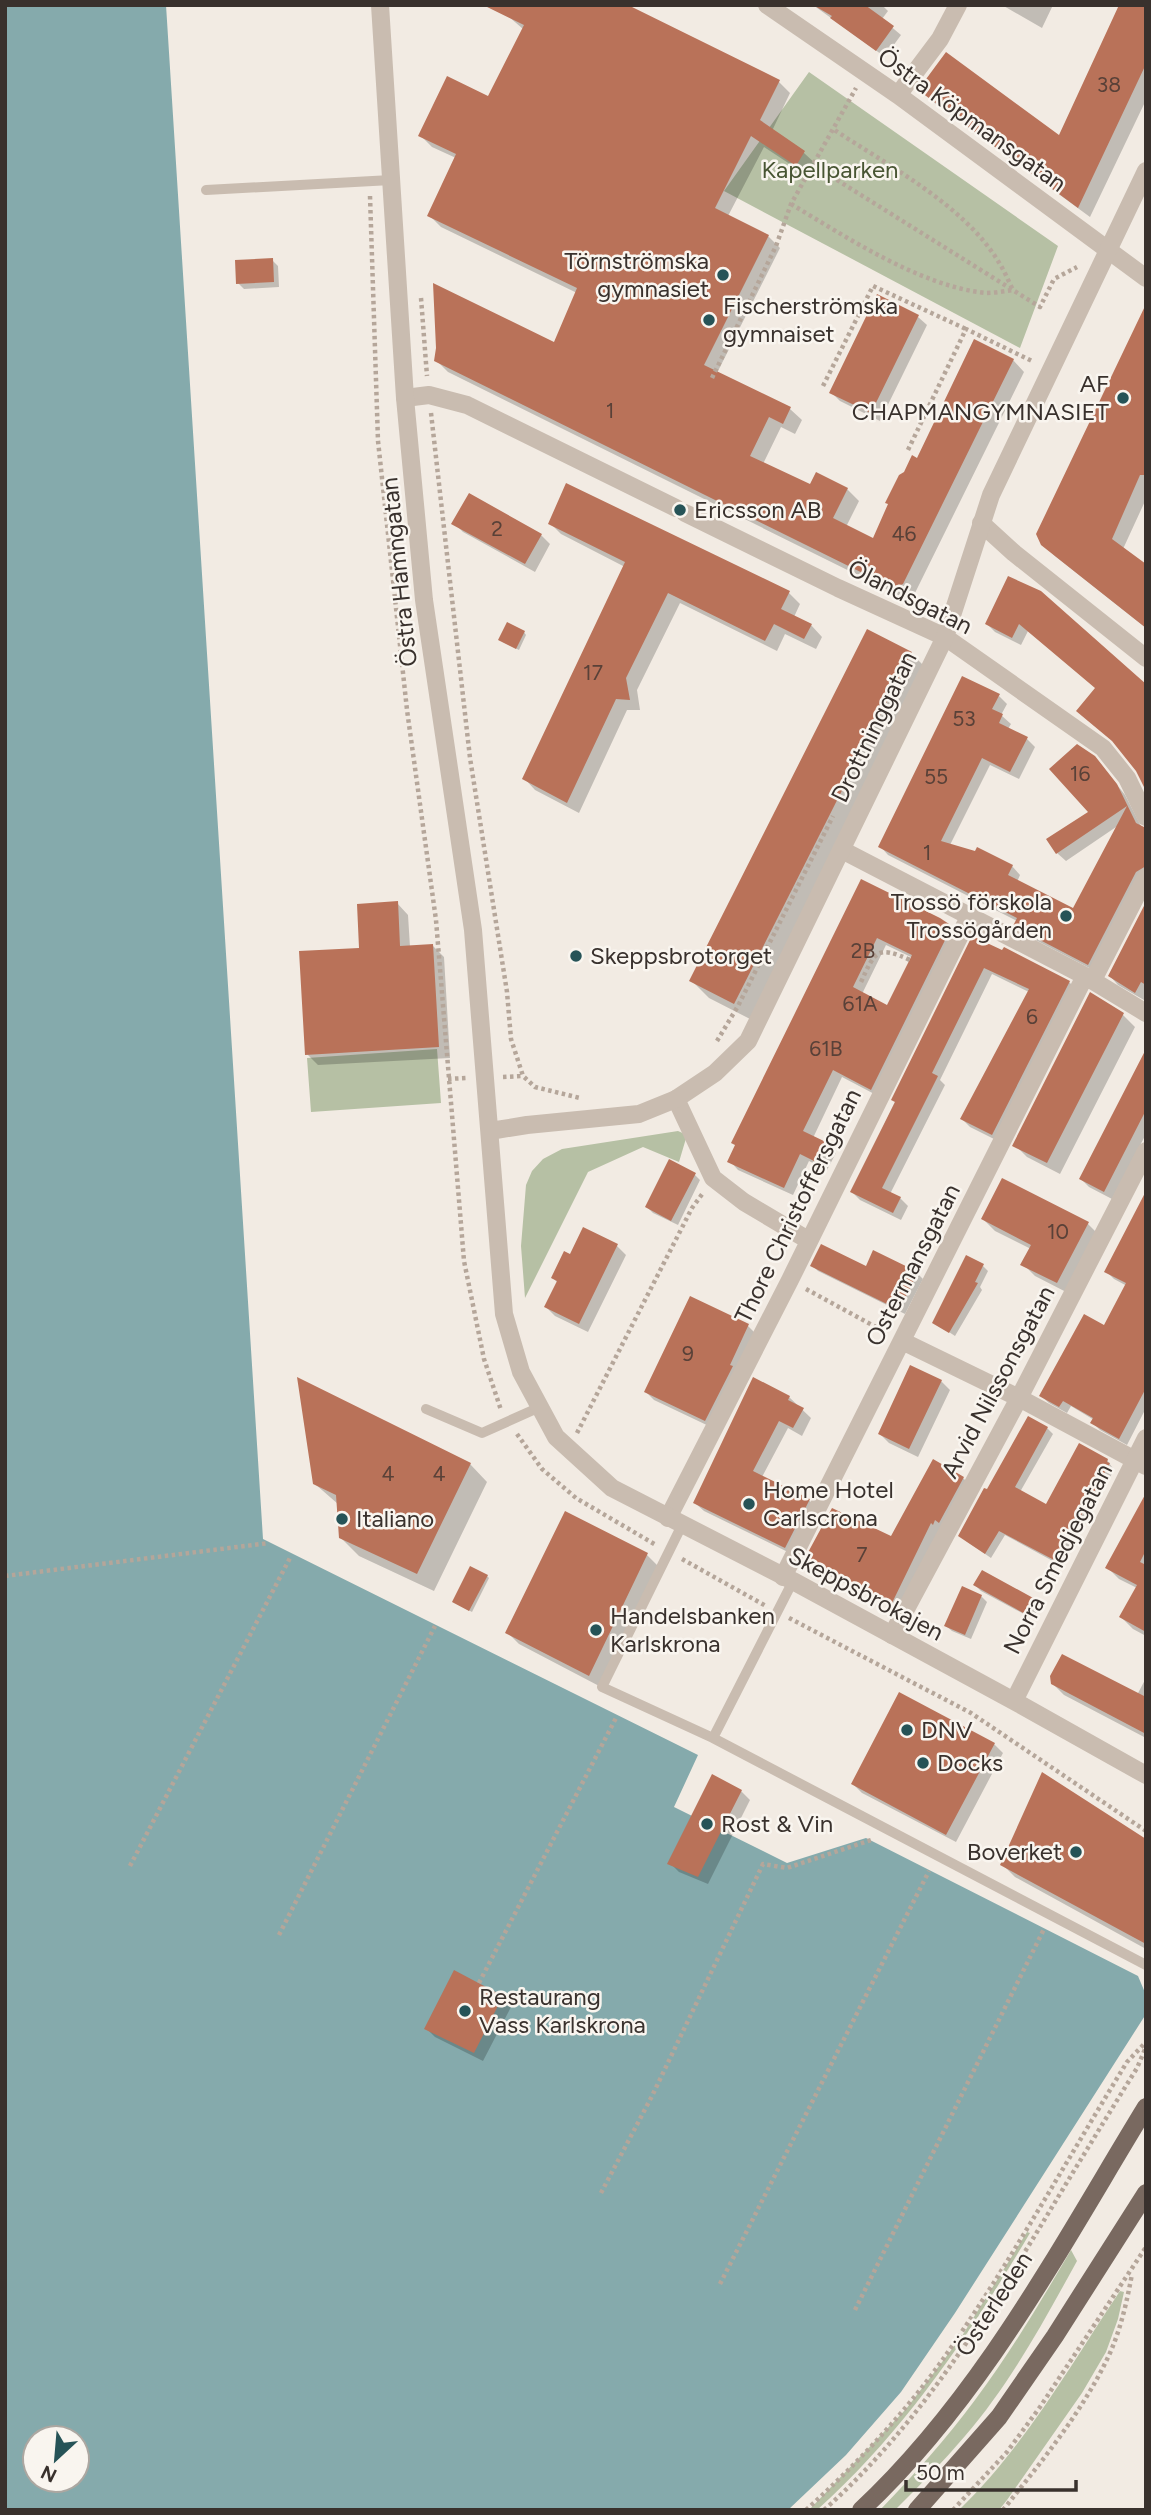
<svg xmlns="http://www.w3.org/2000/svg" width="1151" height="2515" font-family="Figtree,sans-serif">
  <rect width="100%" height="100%" fill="#f2ebe3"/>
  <path fill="#b6c0a4" d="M809,72L1058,246L1020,348L724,191Z
    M437,1049L441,1103L311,1112L307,1058Z
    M678,1131L687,1135L679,1162L643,1147L588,1172L525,1298L521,1246L526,1185L532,1171L543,1159L562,1149Z
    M1027,2232L1030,2233C970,2334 905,2431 817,2510H809L906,2409L962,2336Z
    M1071,2250L1077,2261C1044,2321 1010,2384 965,2436C943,2462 919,2486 895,2510H880C914,2475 946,2439 975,2400C1011,2352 1041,2301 1071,2250Z
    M1120,2291L1124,2292L1118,2319L1106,2352L1082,2393L1007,2500L999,2510H959C1025,2446 1070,2366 1120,2291Z"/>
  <path fill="#85aaac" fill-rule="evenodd" d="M5,5H166L263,1539L698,1755L674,1807L787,1863L866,1838L1138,1976L1146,1995V2014L955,2313L901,2392L846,2455L788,2510H5ZM35,2438H77V2480H35Z"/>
  <path fill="#0003" fill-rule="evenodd" d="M813,5H882L888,11L882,19L901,35L885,57Z
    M1002,5H1053L1042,28Z
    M1146,5V100L1090,217L932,101L921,89L1060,138Z
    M507,15L779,82L790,93L772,131L804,153L816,164L808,176L764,147L728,216L768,236L780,248L717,373L790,409L802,420L795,434L781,427L763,464L810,487L847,489L859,501L846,527L874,540L918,460L1013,360L1024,372L914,595L906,599L448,372L436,360L554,344L577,293L441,227L429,215L456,158L432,147L420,135L489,98L523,29Z
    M272,260L278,266L279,287L244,289L238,283Z
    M918,317L927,325L880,421L840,401L831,392Z
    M1146,317V499L1123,549L1146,566V628L1055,556L1043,544Z
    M454,523L541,535L550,544L535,572L463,532Z
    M550,523L789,593L800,604L794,617L811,625L822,637L816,649L785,634L777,651L680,603L637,690L640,710H627L579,813L535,790L524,778L625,567L561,534Z
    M1009,578L1097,689L1028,631L1021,645L995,632L987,624Z
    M524,632L526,635L519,650L503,642Z
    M911,653L929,671L752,1020L709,998L691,980Z
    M999,696L1007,704L1001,715L1011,724L1008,729L1027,739L1035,747L1019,779L990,765L950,845L1012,866L1020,875L1017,882L1073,910L1119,825L1066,861L1057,853L1091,812L1103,767L1125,795L1143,830L1146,878L1097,972L1024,934L1015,925L1017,921L888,855L880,846Z
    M862,881L951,927L959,936L880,1097L842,1077L813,1138L827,1145L836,1153L827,1170L809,1161L793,1195L738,1170L730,1161ZM886,945L913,958L888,1007L862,994Z
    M397,903L408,915L410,947L433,946L444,957L450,1058L318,1065L307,1054L361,950Z
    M1146,906V996L1144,1000L1118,985L1110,976Z
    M973,938L1069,982L1077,990L1000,1142L970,1127L962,1119L1029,992L992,974L940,1080L945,1085L890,1194L900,1198L908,1206L901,1220L860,1200L852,1192Z
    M1090,995L1123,1015L1135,1027L1060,1174L1027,1157L1015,1145Z
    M1146,1053V1134L1112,1199L1089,1187L1081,1179Z
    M694,1174L700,1180L678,1225L653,1213L647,1207Z
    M1146,1196V1408L1127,1445L1100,1430L1093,1423L1094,1420L1071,1406L1067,1413L1049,1403L1041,1396L1105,1327L1127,1286L1114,1279L1107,1272Z
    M983,1219L1088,1224L1100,1236L1070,1294L1035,1276L1023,1264L1031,1249L995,1231Z
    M617,1246L626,1255L588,1332L555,1316L546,1307L558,1283L553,1278L571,1256Z
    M812,1265L917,1273L923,1279L905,1314L818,1271Z
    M983,1266L988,1271L980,1287L982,1290L955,1336L934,1322Z
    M691,1299L748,1326L756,1334L713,1428L654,1400L646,1392Z
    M941,1381L950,1390L918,1457L889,1443L880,1434Z
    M789,1397L811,1418L802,1436L788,1428L762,1477L809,1500L817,1509L794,1555L704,1511L695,1503Z
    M1047,1428L1053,1434L1020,1492L1046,1507L1107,1460L1114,1470L1062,1566L1005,1535L991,1558L966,1541L987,1492Z
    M470,1464L487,1482L434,1591L359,1556L341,1538L338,1504L315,1484Z
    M963,1478L971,1486L900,1610L816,1569L808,1561L892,1539Z
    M1146,1497V1636L1133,1629L1121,1617L1137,1588L1119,1579L1107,1567Z
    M566,1513L647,1555L659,1567L601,1687L519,1644L507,1632Z
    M982,1572L1034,1601L1040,1606L1033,1619L981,1591L975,1585Z
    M487,1576L489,1578L472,1612L457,1604Z
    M981,1596L987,1602L971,1639L952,1631L946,1626Z
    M1146,1678V1738L1064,1695L1052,1683L1137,1695Z
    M994,1744L1003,1753L956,1842L862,1793L853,1784Z
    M741,1791L750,1800L708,1884L679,1872L670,1863Z
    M1146,1841V1949L1015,1877L1003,1865Z
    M455,1973L502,1998L511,2007L483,2061L435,2037L426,2028Z"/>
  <path fill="#b97259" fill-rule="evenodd" d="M483,5H628L780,80L760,120L805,151L796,166L751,136L715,208L769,235L704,365L791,407L783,424L769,417L750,456L810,484L816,472L848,488L833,518L873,538L888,504L885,503L899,475L904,472L912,455L917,458L974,339L1014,359L903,584L893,588L434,361L436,348L433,283L554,342L577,288L427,216L456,154L418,136L447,76L488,96L524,25Z
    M813,5H865L894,26L876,51L830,18L832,16Z
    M1119,5H1146V64L1078,208L918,90L946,52L1059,135Z
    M273,258L274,282L236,284L235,260Z
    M877,294L919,315L871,413L829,393Z
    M1146,304V475H1140L1112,539L1146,564V628L1041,545L1036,534Z
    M566,483L790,591L781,609L812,624L804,639L774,624L765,641L668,593L626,678L630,700L616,699L567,803L522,779L625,562L548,524Z
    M469,493L542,534L525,564L451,524Z
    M1008,576L1041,591L1146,684V791L1136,771L1112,741L1076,711L1095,688L1019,624L1012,638L985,624Z
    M507,622L525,631L516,649L498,640Z
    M867,629L912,652L734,1004L689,981Z
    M962,676L1000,694L992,709L1003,714L999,723L1028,737L1010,772L982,758L941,841L975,851L977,847L1013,865L1008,875L1073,908L1127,806L1056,854L1046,839L1088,812L1049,769L1077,744L1095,756L1117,784L1136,823L1146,828V866L1136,872L1088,965L1013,926L1017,918L878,847Z
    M861,879L940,918L952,926L871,1090L833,1070L803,1131L828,1143L818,1163L800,1154L784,1188L727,1162L735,1145L731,1143ZM877,938L912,955L887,1005L853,987Z
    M398,901L400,946L433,944L439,1047L305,1055L299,951L359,948L357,904Z
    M1146,902V985L1141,982L1135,993L1108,976Z
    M972,936L1002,950L1004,947L1070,981L992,1135L960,1119L1029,989L984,968L932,1073L938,1076L882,1188L901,1197L893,1213L850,1192L895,1102L891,1100Z
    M1090,992L1124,1013L1047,1163L1012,1146Z
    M1146,1049V1110L1104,1192L1079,1179Z
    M669,1159L696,1173L671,1221L645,1207Z
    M1002,1178L1089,1222L1057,1283L1020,1265L1031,1245L981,1219Z
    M1146,1191V1388L1119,1439L1090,1423L1093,1418L1063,1401L1059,1407L1039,1396L1084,1314L1104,1325L1126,1283L1104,1272Z
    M583,1227L618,1244L579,1324L544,1307L557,1281L551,1278L564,1251L570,1254Z
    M821,1244L866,1266L873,1250L918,1272L899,1310L810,1266Z
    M966,1255L984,1264L975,1282L978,1283L949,1333L932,1323Z
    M690,1296L749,1324L730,1365L733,1366L705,1421L644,1392Z
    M910,1365L942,1380L909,1449L878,1434Z
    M297,1377L471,1463L417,1574L339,1538L336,1495L313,1484Z
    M753,1377L790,1396L788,1400L804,1408L793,1428L779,1421L753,1471L810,1499L785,1548L693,1503Z
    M1028,1416L1048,1427L1015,1487L1046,1504L1079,1443L1108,1459L1107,1462L1110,1463L1056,1561L999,1531L985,1554L958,1536L984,1488L987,1489Z
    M933,1459L964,1477L939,1523L935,1520L933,1525L931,1523L892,1603L806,1562L805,1558L832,1508L891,1536Z
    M1146,1493V1550L1140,1562L1146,1565V1632L1119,1617L1137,1585L1105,1568Z
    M565,1511L648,1553L589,1676L505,1633Z
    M470,1566L488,1575L469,1611L452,1602Z
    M982,1570L1035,1599L1027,1615L973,1585Z
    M962,1586L982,1595L965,1635L944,1626Z
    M1062,1654L1146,1697V1734L1051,1684L1050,1676Z
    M899,1692L995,1743L946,1835L851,1784Z
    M1042,1772L1146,1839V1944L1000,1865Z
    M712,1774L742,1790L698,1877L667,1864Z
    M454,1970L503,1996L474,2053L424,2029Z"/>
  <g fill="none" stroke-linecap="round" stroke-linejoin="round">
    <path stroke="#b5a69a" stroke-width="4.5" stroke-dasharray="3.5 3.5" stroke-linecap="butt" d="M813,165L1040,307L1054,279L1077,267
      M370,196L378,441L407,710L436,920L464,1261L484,1359L501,1410
      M791,204C846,237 922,287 986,293C995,293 1004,291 1013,290C1008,280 1004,270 998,261C964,205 887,165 833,129
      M421,298L427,376
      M712,378L776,246L791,204L856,88
      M823,386L873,286L966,329
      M431,413L470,758L507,992L511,1039L523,1076L535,1087L580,1098
      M908,450L966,329L1034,362
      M861,982C875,951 877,945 910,960
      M717,1041L738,1006L833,816
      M503,1077L523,1076
      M448,1079L466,1078
      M806,1289L885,1332
      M577,1433L692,1208L703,1193
      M517,1434L542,1469L576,1498L656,1545
      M682,1559L766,1606
      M5,1576L269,1543
      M789,1618L971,1713L1146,1831
      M130,1866L291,1556
      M279,1935L435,1626
      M479,1983L617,1716
      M601,2193L652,2096L763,1864L787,1868L871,1840
      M720,2284L929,1871
      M855,2310L1044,1929
      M806,2510C858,2463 908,2410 948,2352C1013,2258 1068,2158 1127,2062L1146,2042
      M824,2510C912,2432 976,2332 1037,2232C1070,2177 1103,2123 1137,2068L1146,2047
      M953,2510L1007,2452L1040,2407L1146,2247
      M1003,2510C1042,2461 1084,2410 1110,2353C1121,2328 1127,2301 1132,2274"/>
    <path stroke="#c9bcb0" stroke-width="10" d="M206,190L391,180
      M426,1409L482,1433L540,1407
      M682,1525L602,1687L713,1738
      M793,1581L713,1738L1146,1965"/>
    <path stroke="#c9bcb0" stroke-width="18" d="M767,5L898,95L1146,278
      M898,95L940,39L958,5
      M405,398L429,395L467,405L676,508
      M685,513L838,588L945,637L1103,748L1127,778L1146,817
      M981,523L1014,553L1146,658
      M842,850L1085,976L1146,1013
      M1093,980L1146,877
      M676,1099L713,1178L744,1202L808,1240
      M902,1341L1019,1398L1146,1466
      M668,1518L790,1280L970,915
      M783,1577L1085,976
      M892,1635L1019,1398L1146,1151"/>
    <path stroke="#c9bcb0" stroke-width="18" d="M380,5L405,398L424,600L473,930L504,1314L521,1372L556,1437L612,1488L793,1581L1014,1701L1146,1775
      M490,1131L527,1125L639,1114L676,1099L715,1073L748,1041L945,637L991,495L1146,171
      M1014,1701L1146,1438"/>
    <path stroke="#796960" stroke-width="18" d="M861,2510C982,2397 1061,2246 1146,2107
      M917,2510L999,2417L1055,2336L1146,2193"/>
  </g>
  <g fill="#265357" stroke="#f9f5ef" stroke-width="2.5">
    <circle cx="723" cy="275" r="7"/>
    <circle cx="709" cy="320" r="7"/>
    <circle cx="1123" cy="398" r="7"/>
    <circle cx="680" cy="510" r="7"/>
    <circle cx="1066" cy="916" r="7"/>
    <circle cx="576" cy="956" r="7"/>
    <circle cx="749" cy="1504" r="7"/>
    <circle cx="342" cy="1519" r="7"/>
    <circle cx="596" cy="1630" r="7"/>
    <circle cx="907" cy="1730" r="7"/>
    <circle cx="923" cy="1763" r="7"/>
    <circle cx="707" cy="1824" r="7"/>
    <circle cx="1076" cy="1852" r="7"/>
    <circle cx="465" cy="2011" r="7"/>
  </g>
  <g text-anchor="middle" stroke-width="5" stroke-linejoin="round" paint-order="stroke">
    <g font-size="21" fill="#594138">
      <text x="1109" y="92">38</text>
      <text x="610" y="418">1</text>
      <text x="497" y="536">2</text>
      <text x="904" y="541">46</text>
      <text x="593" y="680">17</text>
      <text x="964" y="726">53</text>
      <text x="1080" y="781">16</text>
      <text x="936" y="784">55</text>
      <text x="927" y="860">1</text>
      <text x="863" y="958">2B</text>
      <text x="860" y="1011">61A</text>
      <text x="1032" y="1024">6</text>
      <text x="826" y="1056">61B</text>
      <text x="1058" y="1239">10</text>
      <text x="688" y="1361">9</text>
      <text x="388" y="1481">4</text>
      <text x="439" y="1481">4</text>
      <text x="862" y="1562">7</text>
    </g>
    <g font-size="24" fill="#39312d" stroke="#f9f5ef">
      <text transform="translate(972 120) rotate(36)" y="8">Östra Köpmansgatan</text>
      <text transform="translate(399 572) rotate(-96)" y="8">Östra Hamngatan</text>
      <text transform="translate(910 597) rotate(27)" y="8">Ölandsgatan</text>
      <text transform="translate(874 727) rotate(-64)" y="8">Drottninggatan</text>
      <text transform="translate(798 1206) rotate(-64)" y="8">Thore Christoffersgatan</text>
      <text transform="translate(913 1265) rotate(-63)" y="8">Ostermansgatan</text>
      <text transform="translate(998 1382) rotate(-62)" y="8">Arvid Nilssonsgatan</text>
      <text transform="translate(1058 1559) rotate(-63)" y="8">Norra Smedjegatan</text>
      <text transform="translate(866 1594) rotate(28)" y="8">Skeppsbrokajen</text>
      <text transform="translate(994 2304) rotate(-57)" y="8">Österleden</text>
    </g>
    <g font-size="24" fill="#485533" stroke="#f9f5ef">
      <text x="830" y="178">Kapellparken</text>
    </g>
    <g font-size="24" fill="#39312d" stroke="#f9f5ef" text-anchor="start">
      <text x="709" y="269" text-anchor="end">Törnströmska<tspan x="709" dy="28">gymnasiet</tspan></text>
      <text x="723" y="314">Fischerströmska<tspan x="723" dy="28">gymnaiset</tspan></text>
      <text x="1109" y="392" text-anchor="end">AF<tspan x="1109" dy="28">CHAPMANGYMNASIET</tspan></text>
      <text x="694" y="518">Ericsson AB</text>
      <text x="1052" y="910" text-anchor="end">Trossö förskola<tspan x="1052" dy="28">Trossögården</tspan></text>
      <text x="590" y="964">Skeppsbrotorget</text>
      <text x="763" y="1498">Home Hotel<tspan x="763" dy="28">Carlscrona</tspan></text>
      <text x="356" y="1527">Italiano</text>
      <text x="610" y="1624">Handelsbanken<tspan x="610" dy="28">Karlskrona</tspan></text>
      <text x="921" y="1738">DNV</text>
      <text x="937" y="1771">Docks</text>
      <text x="721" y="1832">Rost &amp; Vin</text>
      <text x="1062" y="1860" text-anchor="end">Boverket</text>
      <text x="479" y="2005">Restaurang<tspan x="479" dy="28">Vass Karlskrona</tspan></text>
    </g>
  </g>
  <rect width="1151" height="2515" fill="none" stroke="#39312d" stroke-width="14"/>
  <g transform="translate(56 2459) rotate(206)"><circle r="33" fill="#f9f5ef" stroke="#aca7a1" stroke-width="2"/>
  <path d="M0-5L12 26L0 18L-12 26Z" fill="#265357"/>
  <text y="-10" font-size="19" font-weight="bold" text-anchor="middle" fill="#39312d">N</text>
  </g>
  <path d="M906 2480v10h170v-10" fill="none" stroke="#39312d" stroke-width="3.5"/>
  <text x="916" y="2480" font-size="21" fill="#39312d" stroke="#f9f5ef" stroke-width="5" paint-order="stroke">50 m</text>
</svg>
